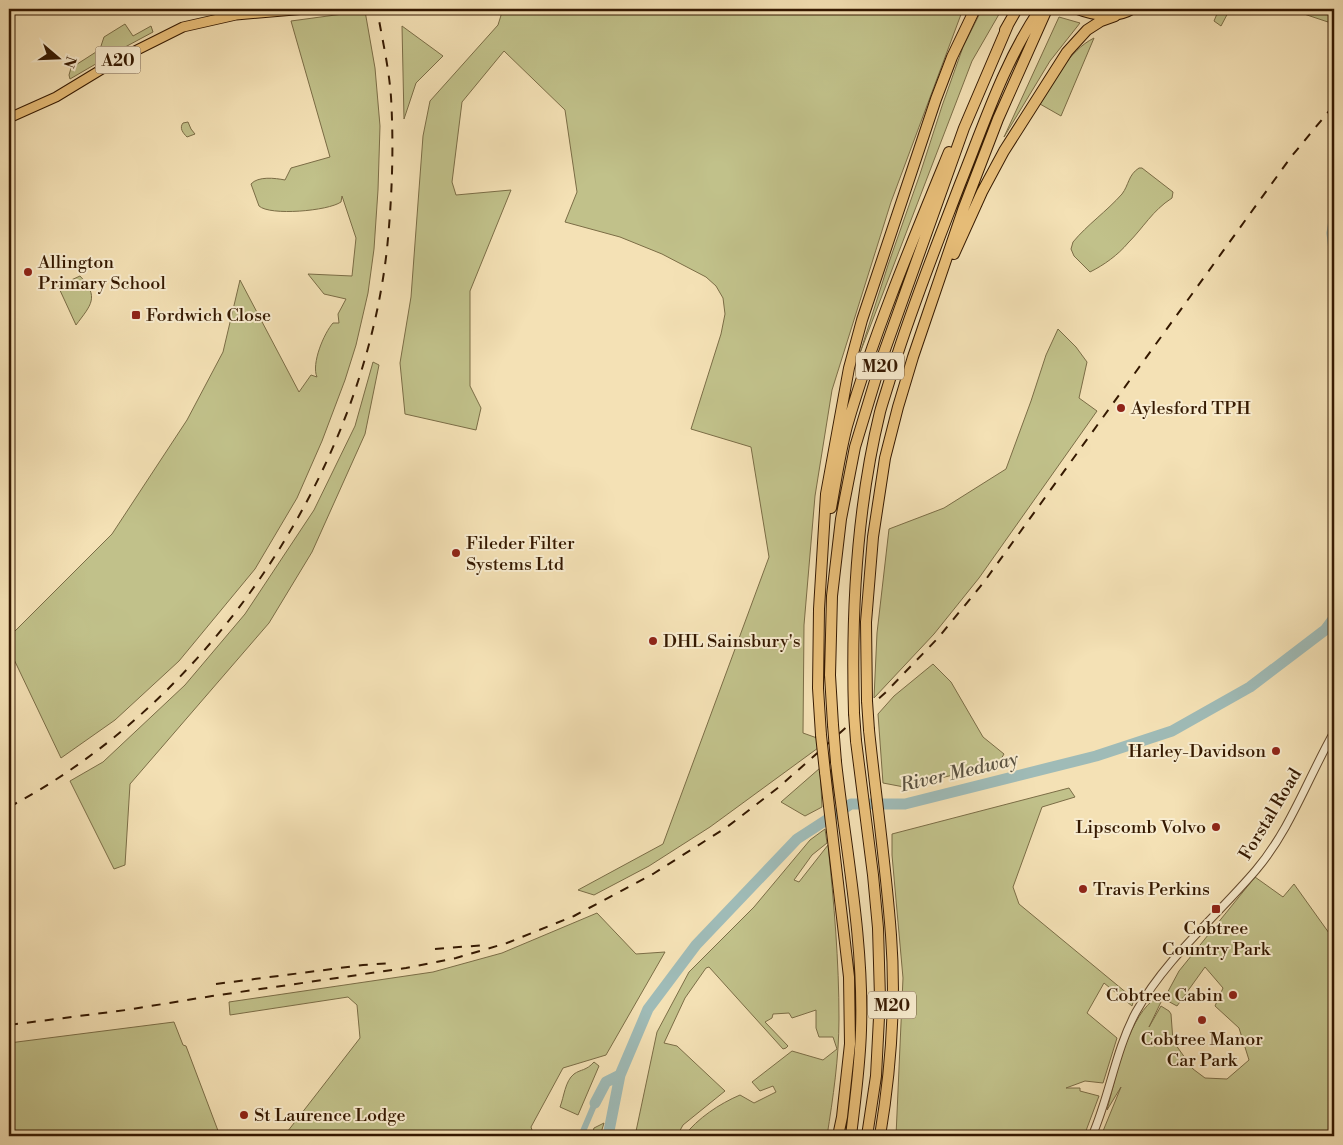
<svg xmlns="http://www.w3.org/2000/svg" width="1343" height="1145" font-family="'Libre Bodoni',serif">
  <rect width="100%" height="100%" fill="#f4e1b5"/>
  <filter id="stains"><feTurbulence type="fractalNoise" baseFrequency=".004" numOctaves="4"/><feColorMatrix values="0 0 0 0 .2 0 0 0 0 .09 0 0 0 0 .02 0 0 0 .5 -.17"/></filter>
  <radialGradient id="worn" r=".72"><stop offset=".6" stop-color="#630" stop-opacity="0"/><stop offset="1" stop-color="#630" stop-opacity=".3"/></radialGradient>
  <path fill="#c1c18a" stroke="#7b6d46" d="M503,9H963L891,202L832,390L815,496L804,625L803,733L817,738L818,748L710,827L649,866L594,895L578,890L663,844L769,557L751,447L691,429L721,334L725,314L723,298L716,286L706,277L662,254L620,237L565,222L577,192L565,110L504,51L462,102L452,182L456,195L511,190L470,291V386L481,408L476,430L405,414L400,363L411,297L423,136L430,101L498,25Z
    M982,9H1002L972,61L860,353L888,265L920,174L942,106L963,47Z
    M1219,9H1230L1221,26L1214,21Z
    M1289,9H1334V24Z
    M365,11L375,68L380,126L378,190L374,249L368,293L356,345L345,380L322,441L297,498L255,569L179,661L115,720L61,758L9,649V637L112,534L187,420L223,352L240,280L299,392L311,375L317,377C311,364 324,333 333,323H339L338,314L346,299L324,294L308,274L352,276L356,238L342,196L341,202C328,211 270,216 259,206L251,184C258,176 275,178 285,180L291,168L330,157L291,21Z
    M1059,17L1080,23L1050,61L1004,137Z
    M125,24L133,36L151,26L153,32L114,53L101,46L104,37Z
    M402,26L443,56L416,83L404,119Z
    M1094,38L1061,116L1040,104C1055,81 1068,51 1094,38Z
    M96,52L106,55V58L70,79L69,75L71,68Z
    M188,122L191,129L195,134L187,137C183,133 179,128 183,123Z
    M1139,168H1142L1173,192L1172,198C1152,211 1144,227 1128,243C1118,255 1104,265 1090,272L1074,256L1071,249L1073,242C1087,225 1107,211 1122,194C1129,185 1128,175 1139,168Z
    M80,276C100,297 91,305 76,325L58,286Z
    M1058,329L1076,347L1087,362L1079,398L1097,411L979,578L934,634L874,698L877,633L889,529L944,508L1006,469L1031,401L1046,355Z
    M373,362L379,365L365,434L312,552L269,623L130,784L125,865L114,869L70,781L103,762L185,685L245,614L314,510L355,426Z
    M933,664L951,682L983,737L1004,754L998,764L904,787L883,783L878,714L894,696Z
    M820,768L822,807L805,816L781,802Z
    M1069,788L1075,797L1042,807L1013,887L1019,904L1134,999L1132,1006L1104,983L1087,1013L1117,1038L1103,1083L1085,1081L1066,1088H1080V1091L1099,1096L1084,1136H896L903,978L892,855V834Z
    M825,829L827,843L812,855L794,880L799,882L828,845C834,903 839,961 839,1019C839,1058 833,1098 827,1136H684C698,1118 719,1104 740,1095L754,1103L776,1092L773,1086L760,1091L752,1082L792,1051L823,1060L837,1049L833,1037H819L816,1028V1010L792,1018L789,1013L773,1014L772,1018L765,1022L788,1046L786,1048L783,1049L709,967L706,968L685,998L664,1043L677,1046L725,1091L683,1125L677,1136H635L657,1032L689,972L754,907L810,840Z
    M1255,877L1283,897L1294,884L1334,940V1136H1101L1121,1087L1107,1110C1115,1079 1127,1022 1152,1001H1157L1161,1002L1149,1027L1161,1006L1169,1011L1171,1014L1173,1041L1193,1069L1205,1078L1227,1079L1249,1060L1239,1028L1215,1006L1223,988L1205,967L1177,1006L1164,999L1179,971Z
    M597,913L636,954L665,952L606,1055L563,1068L531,1127L534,1136H284L360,1038L357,1005L348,997L230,1015L229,1002L433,972L502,953Z
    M174,1022L183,1045L186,1046L220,1136H9V1043Z
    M594,1062L599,1066L578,1115L560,1107C564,1097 565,1081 574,1074C581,1069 586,1071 594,1062Z
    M604,1123L600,1136H591L594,1128Z"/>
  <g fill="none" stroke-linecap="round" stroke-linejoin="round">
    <path stroke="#9fbbb7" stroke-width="6" d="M581,1136L595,1103"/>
    <path stroke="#9fbbb7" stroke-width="11" d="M1334,220L1332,233L1334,250
      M595,1103L606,1082L620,1075
      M608,1136L620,1075L648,1009L696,945L797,839L851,804H905L1096,756L1172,731L1250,687L1325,630L1334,618"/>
    <g stroke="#654b2e" stroke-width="9">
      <path id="minor" d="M1092,1136C1110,1095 1115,1051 1136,1012C1166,958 1216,917 1256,870C1290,830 1308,778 1334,732"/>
    </g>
    <g stroke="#351901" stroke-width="11">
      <path id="major" d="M1076,9C1095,16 1115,20 1133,9
        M9,118L56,97L117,60L183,27L236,15L306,9"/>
    </g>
    <g stroke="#351901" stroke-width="12">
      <path id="highway" d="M1005,30L1017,9
        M954,254L982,192L1004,151L1067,52L1087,30L1101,21L1115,16
        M831,508C836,481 840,453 847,426C874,333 912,242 949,152
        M867,701L866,622L873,537L885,458L898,407L913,357L963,210L998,119L1047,9
        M854,713C851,612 856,511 880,412C884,397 890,381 894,365C913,304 937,244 960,184C984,124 1004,62 1040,9
        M833,725L830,675L832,596L841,519L855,447L882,358L964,128L1008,25
        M869,730C876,798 886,866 891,935C896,1002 891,1070 880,1136
        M821,735L818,688L819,609L826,494L849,368L862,320L936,99L952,57L975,9
        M856,741L873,875L878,928L880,998L876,1076L867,1136
        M836,762C846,851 864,941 861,1030C860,1066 855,1101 851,1136
        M825,772L849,977L850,1044L842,1117L838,1136"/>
    </g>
    <use href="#minor" stroke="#f8eccf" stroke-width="7"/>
    <use href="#major" stroke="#eac07a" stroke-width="9"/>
    <use href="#highway" stroke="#eac07a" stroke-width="10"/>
    <path stroke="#351901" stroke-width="2" stroke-dasharray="9 9" stroke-linecap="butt" d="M9,807C210,701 362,474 387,249C392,198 394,148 391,97C389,68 382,38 377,9
      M435,949L485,945
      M216,984L363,965L392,963
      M9,1025L126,1010L212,996L406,968L456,958L507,943L574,916L653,874L727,827L779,787L885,693L938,638L984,582L1291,157L1334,105"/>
    <g stroke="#351901" stroke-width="12" stroke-linecap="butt">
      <path id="highway-bridge" d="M867,701L869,730
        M854,713L856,741
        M833,725L836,762
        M821,735L825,772"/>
    </g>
    <use href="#highway-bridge" stroke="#eac07a" stroke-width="10"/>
  </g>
  <g fill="#8f2418" stroke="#f8eccf" stroke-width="2">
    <circle cx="28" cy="272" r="5"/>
    <rect x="131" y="310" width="10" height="10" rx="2.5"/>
    <circle cx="1121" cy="408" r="5"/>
    <circle cx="456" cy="553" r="5"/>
    <circle cx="653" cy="641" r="5"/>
    <circle cx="1276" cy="751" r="5"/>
    <circle cx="1216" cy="827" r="5"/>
    <circle cx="1083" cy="889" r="5"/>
    <rect x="1211" y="904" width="10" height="10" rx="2.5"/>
    <circle cx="1233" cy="995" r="5"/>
    <circle cx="1202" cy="1020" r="5"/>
    <circle cx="244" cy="1115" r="5"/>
  </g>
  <g text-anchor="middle" stroke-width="4" stroke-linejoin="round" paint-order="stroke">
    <g fill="#f8eccf" stroke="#70583f" stroke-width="1">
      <rect x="95.5" y="46.5" width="45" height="27" rx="4"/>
      <rect x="856" y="352.5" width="48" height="27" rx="4"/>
      <rect x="868" y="991.5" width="48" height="27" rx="4"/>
    </g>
    <g font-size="16" font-weight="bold" fill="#351901">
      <text x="118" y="66">A20</text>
      <text x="880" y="372">M20</text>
      <text x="892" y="1011">M20</text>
    </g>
    <g font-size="18" fill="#351901" stroke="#f8eccf" text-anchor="start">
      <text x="38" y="268">Allington<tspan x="38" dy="21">Primary School</tspan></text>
      <text x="146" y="321">Fordwich Close</text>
      <text x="1131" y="414">Aylesford TPH</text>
      <text x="466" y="549">Fileder Filter<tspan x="466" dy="21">Systems Ltd</tspan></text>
      <text x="663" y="647">DHL Sainsbury's</text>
      <text x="1266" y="757" text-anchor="end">Harley-Davidson</text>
      <text x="1206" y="833" text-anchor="end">Lipscomb Volvo</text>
      <text x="1093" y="895">Travis Perkins</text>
      <text x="1216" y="934" text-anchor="middle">Cobtree<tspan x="1216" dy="21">Country Park</tspan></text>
      <text x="1223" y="1001" text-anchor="end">Cobtree Cabin</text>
      <text x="1202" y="1045" text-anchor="middle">Cobtree Manor<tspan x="1202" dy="21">Car Park</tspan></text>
      <text x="254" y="1121">St Laurence Lodge</text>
    </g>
    <g font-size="18" fill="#351901" stroke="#f8eccf">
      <text transform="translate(1270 814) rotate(-59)" y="6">Forstal Road</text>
    </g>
    <g font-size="19" font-style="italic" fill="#5a5241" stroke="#f8eccf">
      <text transform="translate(959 771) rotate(-13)" y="7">River Medway</text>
    </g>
  </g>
  <rect width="1343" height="1145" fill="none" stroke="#f4e1b5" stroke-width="30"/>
  <rect x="10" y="10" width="1323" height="1125" fill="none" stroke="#351901" stroke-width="2.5"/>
  <rect x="15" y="15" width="1313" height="1115" fill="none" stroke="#351901"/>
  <g transform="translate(58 58) rotate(109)" stroke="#f8eccf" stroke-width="4" paint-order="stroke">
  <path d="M0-4L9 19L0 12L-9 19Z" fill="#351901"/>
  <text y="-8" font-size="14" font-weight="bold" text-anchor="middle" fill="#351901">N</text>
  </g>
  <rect width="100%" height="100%" filter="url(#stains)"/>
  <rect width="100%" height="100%" fill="url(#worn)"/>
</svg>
